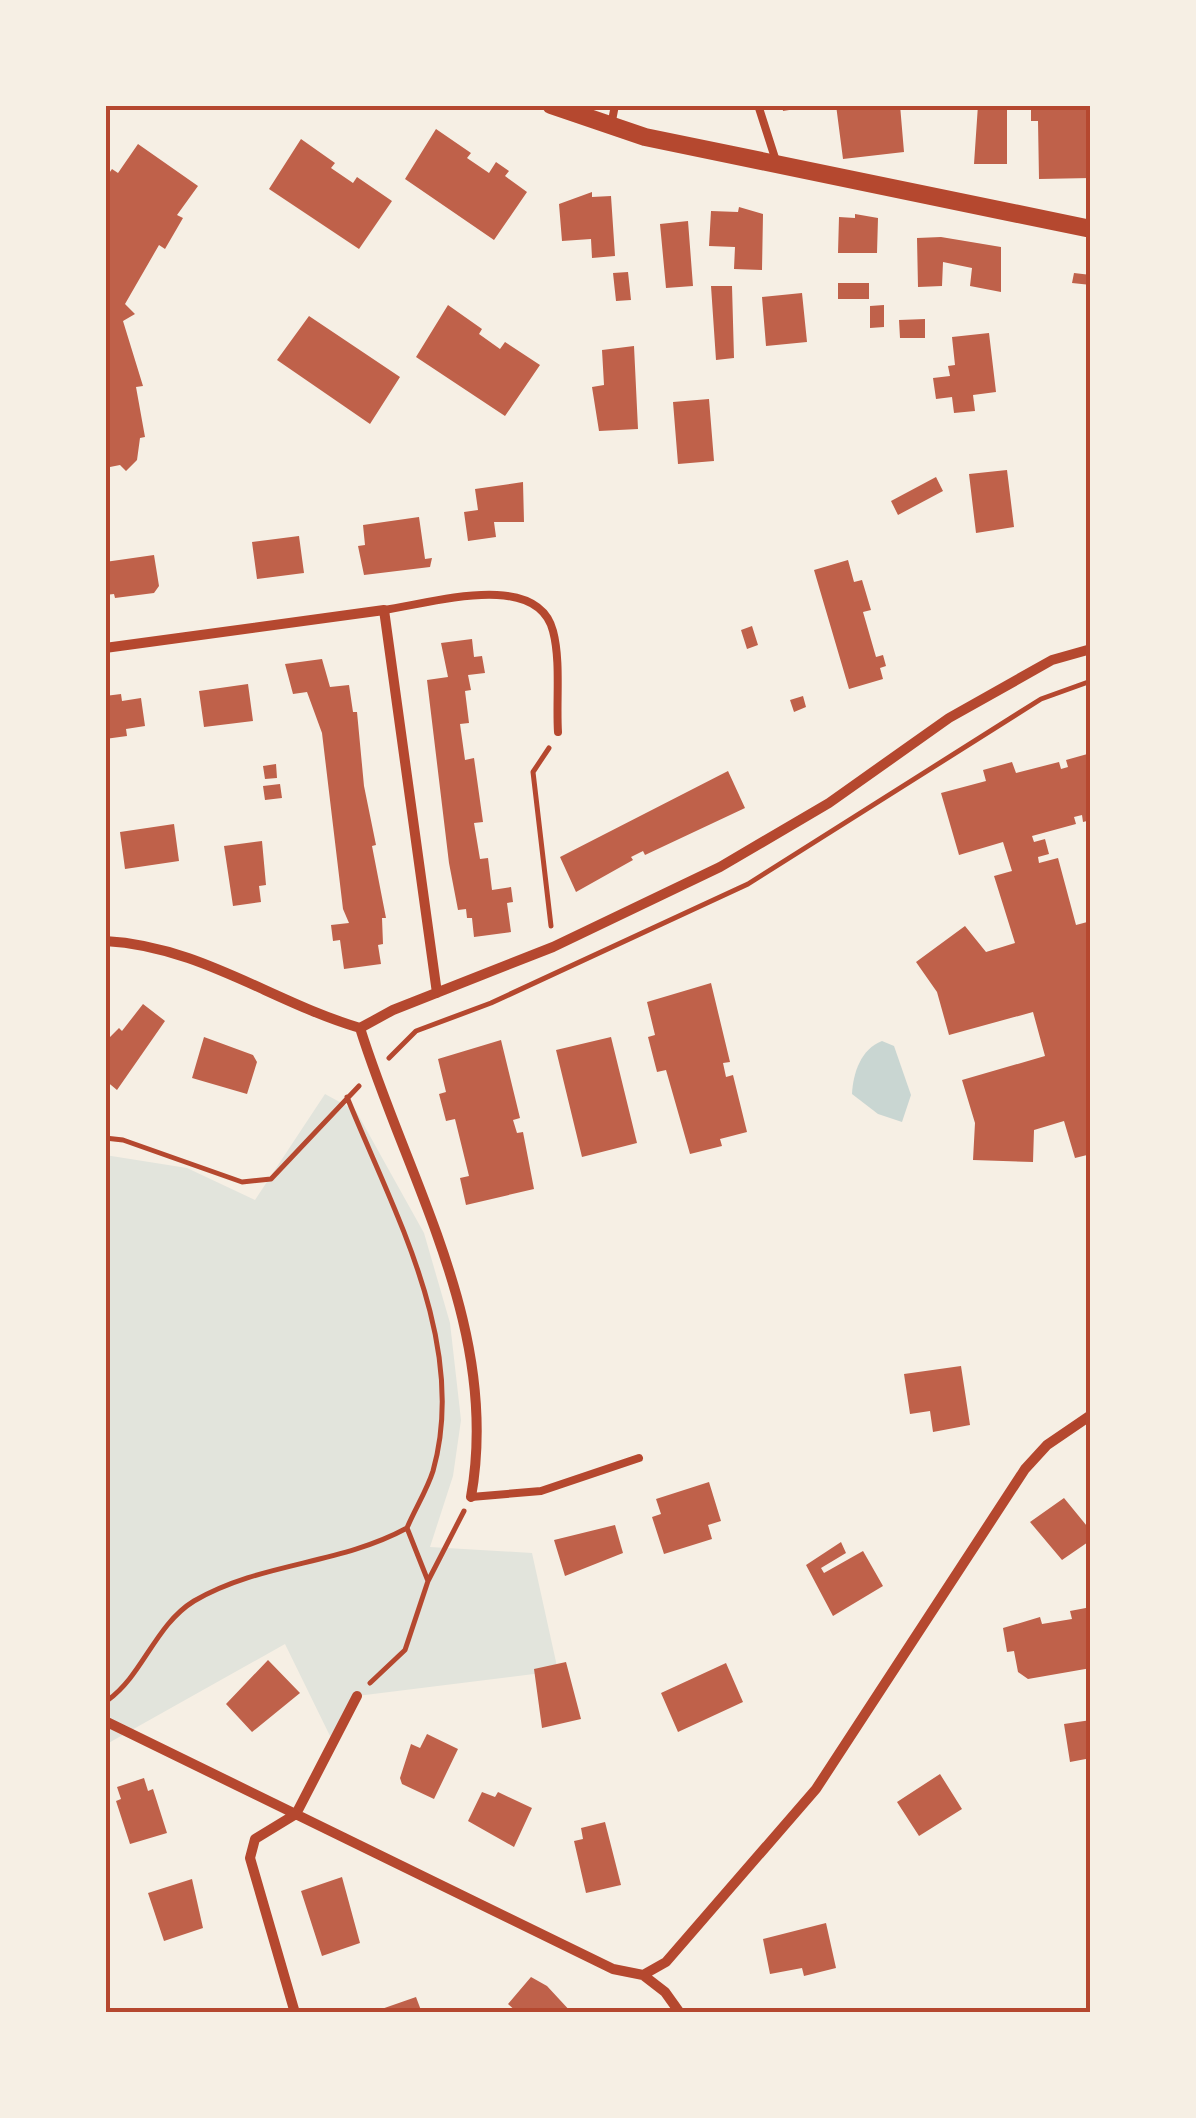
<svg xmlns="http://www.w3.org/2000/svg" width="1196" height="2118" font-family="'Roboto Serif',serif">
  <rect width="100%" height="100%" fill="#f6efe4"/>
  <path fill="#e2e4dc" d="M325,1094L356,1111L424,1233L450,1323L461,1420L453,1476L430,1547L532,1553L558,1671L357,1696L331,1738L285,1644L105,1745V1155L187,1168L255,1200Z"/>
  <path fill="#c9d6d2" d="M882,1041L894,1046L911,1095L902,1122L878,1114L852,1094C853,1073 861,1049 882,1041Z"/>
  <path fill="#bf614a" d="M782,105H808V107L783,111Z
    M836,105H900L904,152L843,159Z
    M978,105H1007V164H974Z
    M1031,105H1091V178L1039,179L1038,121H1031Z
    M436,129L471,153L467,158L489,173L496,162L509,171L505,176L527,192L494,240L405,179Z
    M301,139L335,163L331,168L353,183L357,177L392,201L359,249L269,189Z
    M138,144L198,186L177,215L183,218L165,249L159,245L125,304L135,314L123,321L143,386L136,387L145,437L140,438L137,460L126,471L120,465L105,468V179L112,169L118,173Z
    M592,192V197L611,196L615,256L592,258L591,239L562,241L559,204Z
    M739,207L763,214L762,270L734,269L735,247L709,246L711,211L738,212Z
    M855,214L878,218L877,253H838L839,217L855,218Z
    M688,221L693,286L666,288L660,224Z
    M941,237L1001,247V292L970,286L972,268L943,262L942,286L918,287L917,238Z
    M628,272L631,300L616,301L613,273Z
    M1074,273L1091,275V285L1072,283Z
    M838,283H869V299H838Z
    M711,286H732L734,358L716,360Z
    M802,293L807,342L766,346L762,297Z
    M448,305L482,329L479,334L500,349L505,342L540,365L505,416L416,357Z
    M884,305V327L870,328V306Z
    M309,316L400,377L370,424L277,360Z
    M925,319V338H900L899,320Z
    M989,333L996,392L973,395L975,411L954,413L952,397L936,399L933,378L950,376L948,366L955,365L952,337Z
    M634,346L638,429L599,431L592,387L604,385L602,350Z
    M709,399L714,461L678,464L673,402Z
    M1007,470L1014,527L976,533L969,474Z
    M936,477L943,491L898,515L891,501Z
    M523,482L524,522H494L496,537L468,541L464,512L478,510L475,489Z
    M419,517L425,559L432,558L430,567L364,575L358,546L365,545L363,525Z
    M299,536L304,573L257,579L252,542Z
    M154,555L159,586L154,593L115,598L114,594L105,595V562Z
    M848,560L854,582L862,580L871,610L863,612L876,657L883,655L886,666L880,668L883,679L849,689L814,570Z
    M752,626L758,645L747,649L741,630Z
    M472,639L474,657L482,656L485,673L468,675L471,690L465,691L469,723L460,724L465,760L474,758L483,822L474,823L480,859L488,858L492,890L511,887L513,902L507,903L511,932L474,937L472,918H467L466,909L458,910L449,863L427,680L448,677L441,643Z
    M322,659L330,687L349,685L353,712H357L364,786L376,845L372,846L386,918H382L383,944L378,945L381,964L344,969L340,940L333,941L331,925L349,923L343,909L322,733L307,692L293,694L285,664Z
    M248,684L253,721L204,727L199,691Z
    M121,694L122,701L141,698L145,726L126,729L127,736L105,739V696Z
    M803,696L806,707L794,712L790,700Z
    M1091,753V820L1083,822L1082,815L1074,817L1076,824L1032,836L1034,842L1045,839L1049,854L1038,857L1039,863L1058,858L1076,925L1091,921V1154L1075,1158L1064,1121L1034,1130L1033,1162L973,1160L975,1123L962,1080L1045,1056L1033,1012L949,1035L937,992L916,962L965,926L986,952L1015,943L994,876L1012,871L1003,842L959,855L941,793L986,781L983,770L1012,762L1016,773L1059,762L1061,769L1068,767L1066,760Z
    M276,764L277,778L265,779L263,766Z
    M728,771L745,808L645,855L643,851L631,857L633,860L576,892L560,857Z
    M280,784L282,798L265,800L263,786Z
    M174,824L179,861L125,869L120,832Z
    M262,841L266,885L259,886L261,902L233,906L224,846Z
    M711,983L730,1062L723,1063L726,1077L733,1075L747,1132L720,1139L722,1146L690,1154L666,1070L657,1072L648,1037L655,1035L647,1002Z
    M143,1004L165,1021L117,1090L105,1080V1042L119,1028L122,1031Z
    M204,1037L253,1055L257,1062L247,1094L192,1078Z
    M611,1037L637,1143L582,1157L556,1050Z
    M501,1040L520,1118L513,1120L517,1133L523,1132L534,1189L466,1205L460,1178L469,1176L455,1119L446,1121L439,1094L446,1092L438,1059Z
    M961,1366L970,1425L933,1432L930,1411L910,1414L904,1374Z
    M709,1482L721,1521L708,1525L712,1539L664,1554L652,1517L661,1514L656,1499Z
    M1064,1498L1091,1531V1540L1062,1560L1030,1522Z
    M615,1525L623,1553L565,1576L554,1540Z
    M841,1542L846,1553L821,1568L824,1573L863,1551L883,1586L833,1616L806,1565Z
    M1091,1607V1668L1028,1679L1018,1672L1014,1651L1007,1652L1003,1628L1040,1617L1042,1624L1072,1619L1070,1611Z
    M268,1660L300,1693L252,1732L226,1704Z
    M566,1662L581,1719L542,1728L534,1669Z
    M726,1663L743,1702L678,1732L661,1693Z
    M1091,1720V1758L1070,1762L1064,1724Z
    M427,1734L458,1749L434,1799L402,1784L400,1778L411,1744L420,1748Z
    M940,1774L962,1809L919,1836L897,1802Z
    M144,1778L148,1791L153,1789L167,1833L130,1844L116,1801L121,1799L117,1787Z
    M482,1792L495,1797L498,1792L532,1808L514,1847L468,1821Z
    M605,1822L621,1885L586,1893L574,1841L583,1839L581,1828Z
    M342,1877L360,1943L322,1956L301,1891Z
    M192,1879L203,1928L164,1941L148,1893Z
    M826,1923L836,1968L804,1976L802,1968L770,1974L763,1939Z
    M531,1977L547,1986L572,2013H518L508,2004Z
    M416,1997L422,2013H373V2012Z"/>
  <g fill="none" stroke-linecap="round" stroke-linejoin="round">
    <path stroke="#b5482f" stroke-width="5" d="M549,748L533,772L551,926
      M389,1058L416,1031L491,1003L748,884L1041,699L1091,681
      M347,1097C393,1211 469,1344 433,1471C427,1490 415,1509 407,1528L428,1581
      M105,1138L123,1140L242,1182L271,1179L359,1086
      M370,1683L405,1650L428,1581L464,1511
      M108,1700C143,1675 155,1625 194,1601C261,1562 339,1565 407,1528"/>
    <path stroke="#b5482f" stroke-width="8" d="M758,105L776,161
      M611,126L615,105
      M384,610C429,604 537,569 553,631C561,661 556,701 558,732
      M471,1497L541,1491L639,1458"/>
    <path stroke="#b5482f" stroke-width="10" d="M105,648L384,610L437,993
      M105,941C200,946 272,1002 360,1028
      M360,1028L393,1010L553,947L720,867L829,803L949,718L1052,660L1091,649
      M360,1028C408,1182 501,1329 471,1497
      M105,1721L613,1969L643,1975L666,1962L816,1789L1025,1469L1047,1445L1091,1415
      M643,1975L665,1992L680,2013
      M295,2013L250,1858L255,1839L296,1814L357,1696"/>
    <path stroke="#b5482f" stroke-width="18" d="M551,105L645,137L1091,229"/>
  </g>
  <rect width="1196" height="2118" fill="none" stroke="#f6efe4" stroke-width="215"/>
  <rect x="108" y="108" width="980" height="1902" fill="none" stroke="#b5482f" stroke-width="4"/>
</svg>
